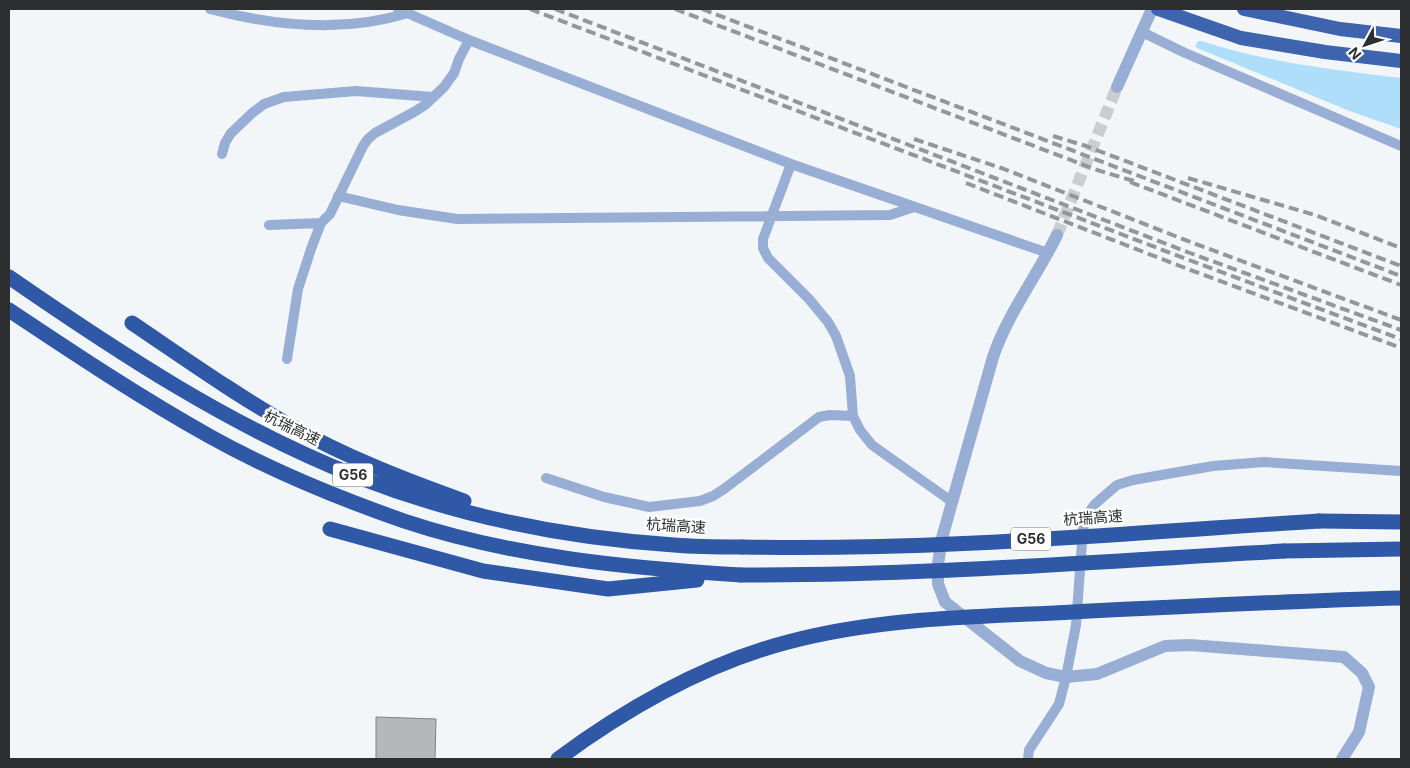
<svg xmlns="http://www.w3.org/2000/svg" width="1410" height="768" font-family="Inter,'Noto Sans SC',sans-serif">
  <rect width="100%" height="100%" fill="#f2f6f8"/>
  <path fill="#aedefa" d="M1198,41H1201C1266,62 1333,70 1401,78V129L1347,110L1195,47Z"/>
  <path fill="#b4b8b9" stroke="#7d8182" d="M376,717L436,719L435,759H376Z"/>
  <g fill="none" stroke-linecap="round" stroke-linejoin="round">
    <path stroke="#caced0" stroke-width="12" stroke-dasharray="12 6" stroke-linecap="butt" d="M1057,235L1117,87"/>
    <path stroke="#98aed4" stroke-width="10" d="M210,9C274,26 344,33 408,13
      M398,9L469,40L791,164L1048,253
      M1142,32L1183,52L1401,146
      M222,154L225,143L231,133L251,114L264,104L284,97L356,91L433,97
      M791,164L763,239V248L768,258L809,299L828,322L836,336L850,376L853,416L860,430L872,445L951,501
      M338,196L398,210L457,219L890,215L914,207
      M269,225L321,223
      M287,359L298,289L311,249L321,223L330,214L363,146L368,139L375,133L414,112L425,105L444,87L454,73L459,59L469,40
      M546,478L604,497L649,507L700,501L713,496L724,489L819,417L830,415L853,416
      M1028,759L1029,750L1059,704L1066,677L1076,625L1083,529L1087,515L1095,504L1117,485L1133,480L1213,466L1264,462L1401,471"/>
    <path stroke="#98aed4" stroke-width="12" d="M1117,87L1152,9
      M1057,235C1037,276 1008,313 993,357L942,538L938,564V584L945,602L1020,661L1046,673L1066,677L1097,674L1165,646L1190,645L1344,657L1362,673L1369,687L1359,732L1342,759"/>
    <path stroke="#3d64ac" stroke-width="14" d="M1158,9L1241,38L1325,52L1401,61
      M1244,9L1340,29L1401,36"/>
    <path stroke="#2f58a6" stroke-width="15" d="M9,277C119,353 233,428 358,477C458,516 568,538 674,545C697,547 719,547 742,547
      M9,310C75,354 141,398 211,437C272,471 338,498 404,521C512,557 628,568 741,575
      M132,323C184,358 236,395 291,426C346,457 405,480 464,501
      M1319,521L1401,522
      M330,529L483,571L608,589L697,580
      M1284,551L1401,549"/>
    <path stroke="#949798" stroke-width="4" stroke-dasharray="10 5" stroke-linecap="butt" d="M530,9L1189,260L1401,339
      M555,9L1190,253L1401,330
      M675,9L1097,170L1137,182
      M702,9L1401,276
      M1053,136L1086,146L1401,266
      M914,139L1004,169L1193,243L1401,320
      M1188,178L1315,215L1401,248
      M1130,182L1401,285
      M966,183L1185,268L1401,348"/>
    <path stroke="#2f58a6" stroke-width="15" d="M742,547C935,551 1127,533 1319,521
      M741,575C922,576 1103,561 1284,551
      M558,759C627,708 704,664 788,642C874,619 965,617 1054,613C1170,607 1285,601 1401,598"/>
  </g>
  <g text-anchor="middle" stroke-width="5" stroke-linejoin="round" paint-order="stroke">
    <g fill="#fff" stroke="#6b6d6d" stroke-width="1">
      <rect x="333" y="463.5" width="40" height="23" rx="4"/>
      <rect x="1011" y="527.5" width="40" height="23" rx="4"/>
    </g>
    <g font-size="14" font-weight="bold" fill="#2c2e2f">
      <text x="353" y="480">G56</text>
      <text x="1031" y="544">G56</text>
    </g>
    <g font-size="15" fill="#2c2e2f" stroke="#fff">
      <text transform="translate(292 428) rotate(26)" y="5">杭瑞高速</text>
      <text transform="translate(1093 518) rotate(-4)" y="5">杭瑞高速</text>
      <text transform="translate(676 526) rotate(4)" y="5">杭瑞高速</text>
    </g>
  </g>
  <rect width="1410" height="768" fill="none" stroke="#2c2e2f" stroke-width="20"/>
  <g transform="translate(1365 45) rotate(230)" stroke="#ffffff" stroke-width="4" paint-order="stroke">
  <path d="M0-4L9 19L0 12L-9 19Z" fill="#2c2e2f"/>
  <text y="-8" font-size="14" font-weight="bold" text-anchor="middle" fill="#2c2e2f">N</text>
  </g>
</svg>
